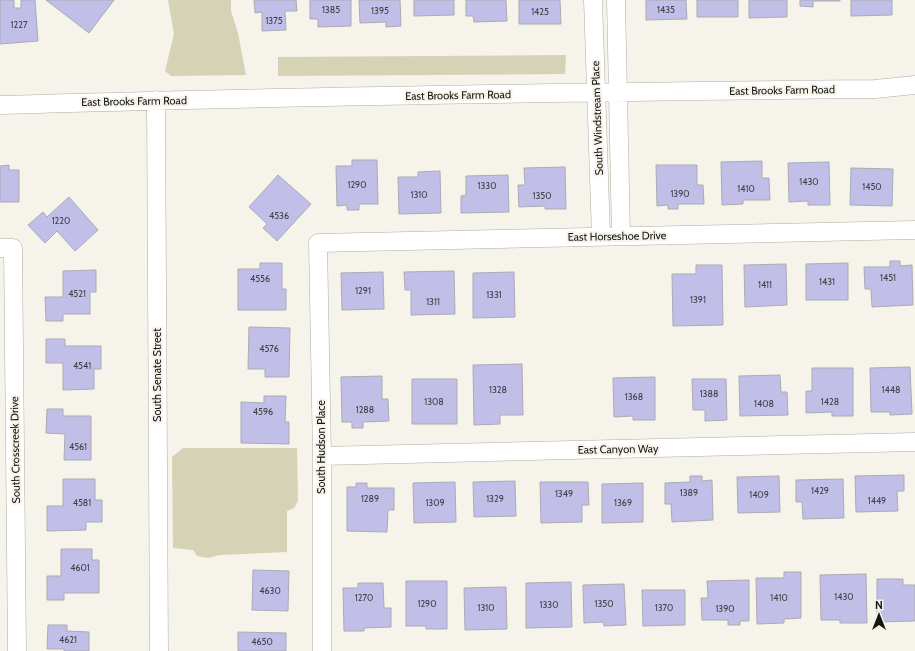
<svg xmlns="http://www.w3.org/2000/svg" width="915" height="651" font-family="Cabin,sans-serif">
  <rect width="100%" height="100%" fill="#f5f3ea"/>
  <path fill="#d6d2b6" d="M168,0H231V11L238,33L246,75L171,76L165,71L174,34Z
    M566,55L565,74L278,76V57Z
    M183,448H297L298,501L294,508L287,511V552L220,555L208,558L197,556L193,550L173,548L172,457Z"/>
  <path fill="#c1bfe7" stroke="#ababb3" d="M0,0H14V8H21V0H35L38,41L0,44Z
    M46,0H114L89,33Z
    M254,0H296L297,11H285L286,30L262,31V12L255,13Z
    M310,0H351V26L318,27V19H310Z
    M359,0H400L401,26L386,27V22L360,23Z
    M414,0H454V15L414,16Z
    M466,0H506L507,21L474,22L473,16H466Z
    M519,0H560L561,24H519Z
    M646,0H686L687,19L646,20Z
    M697,0H738V17H697Z
    M749,0H787V17L749,18Z
    M800,0H840V1H813V7L800,6Z
    M851,0H892V15L851,16Z
    M352,160H377L378,204H359V210H347V205L337,206L336,166H352Z
    M762,161V178H769L770,200H743V204L722,205L721,162Z
    M829,162L830,205H808V201L789,202L788,163Z
    M9,165V170H19V202H0V166Z
    M656,165H697V185H703L704,204H678V209H668V205L657,206Z
    M565,167L566,209H545V206L519,207L518,185H525L524,168Z
    M851,168L893,169L892,206L850,205Z
    M440,171L441,213L399,214L398,177H418V172Z
    M278,175L311,204L277,241L263,228L267,224L249,207Z
    M508,175L509,212L461,213V196L466,195V176Z
    M69,197L98,230L75,251L57,231L45,243L28,225L43,212L47,217Z
    M890,261H900V266L912,265L913,305L872,307L871,289H865L864,267H890Z
    M260,263H282V289H286V310H238V269H260Z
    M848,263V300H806V264Z
    M786,264L787,305L745,307L744,265Z
    M696,265H722L723,325L673,326L672,274H696Z
    M96,270V292H90V314H63V321H46L45,297H63V271Z
    M454,271L455,314L411,315V290H405L404,272Z
    M383,272L384,309L342,310L341,273Z
    M514,272L515,317L473,318V273Z
    M249,327L290,328L289,377H265V369H248Z
    M46,339H65V346H101V369H94V389L63,390V363H46Z
    M522,364L523,415H500V424L474,425L473,365Z
    M910,367L912,414L890,415V412H871L870,368Z
    M812,368H853V416H832V412L806,413V391H812Z
    M780,375L781,392H787L788,415L740,416L739,376Z
    M382,376V399H388L389,421L363,422V428H352V422H342L341,377Z
    M655,377V420H633V416L614,417L613,378Z
    M412,379H457V424H412Z
    M692,379H726L727,420L705,421V410H693Z
    M264,396H286L285,422H289V444L241,443V402L264,403Z
    M47,409H63V416H91V460H64L65,434L46,433Z
    M904,475V491H897L898,511L856,512L855,476Z
    M690,476H702V481L712,480L713,520L672,522L671,504H665V483L690,482Z
    M779,476L780,512L738,513L737,477Z
    M63,479H95V500H102V522H86V530L47,531V506H63Z
    M843,479L844,518L803,519L802,502H796V480Z
    M515,481L516,516L474,517L473,482Z
    M455,482L456,522L414,523L413,483Z
    M540,482H588L589,505H582V522L541,523Z
    M356,483H367V488H394V510H388L387,532L347,531V487H356Z
    M643,483V522L602,523V484Z
    M61,549H92V560H99V593H64V600H47V576H61Z
    M253,570L289,571L288,611L252,610Z
    M784,572H801V618L784,619V623L757,624L756,578H784Z
    M866,574L867,623H840V620H821L820,575Z
    M877,579H903V585H915V621L877,622Z
    M749,580V621H740V625H728V620H702L701,598H708L707,581Z
    M406,581H447V629H426V626H406Z
    M571,582L572,627L526,628V583Z
    M358,583H383L384,608H391V627L364,628V631H344L343,588H358Z
    M624,584L626,625L604,626L603,622L584,623L583,585Z
    M506,587L507,629L465,630L464,588Z
    M642,590H685V625L643,626Z
    M48,625H67V631L89,632V651H64V649H47Z
    M238,632L286,633V651H238Z"/>
  <g fill="none" stroke-linecap="round" stroke-linejoin="round">
    <g stroke="#aeada4" stroke-width="19">
      <path id="minor" d="M593,0L601,236
        M616,0L621,236
        M156,100L159,651
        M0,105C291,96 583,92 875,89L915,85
        M0,248H13L17,651
        M322,456L915,442
        M322,651V456L318,243L915,230"/>
    </g>
    <use href="#minor" stroke="#fff" stroke-width="18"/>
  </g>
  <g text-anchor="middle" stroke-width="4" stroke-linejoin="round" paint-order="stroke">
    <g font-size="9" fill="#414048">
      <text x="331" y="13">1385</text>
      <text x="666" y="13">1435</text>
      <text x="380" y="14">1395</text>
      <text x="540" y="15">1425</text>
      <text x="274" y="24">1375</text>
      <text x="19" y="28">1227</text>
      <text x="809" y="185">1430</text>
      <text x="357" y="188">1290</text>
      <text x="487" y="189">1330</text>
      <text x="872" y="190">1450</text>
      <text x="746" y="192">1410</text>
      <text x="680" y="197">1390</text>
      <text x="419" y="198">1310</text>
      <text x="542" y="199">1350</text>
      <text x="279" y="219">4536</text>
      <text x="61" y="224">1220</text>
      <text x="888" y="281">1451</text>
      <text x="260" y="282">4556</text>
      <text x="827" y="285">1431</text>
      <text x="765" y="288">1411</text>
      <text x="363" y="294">1291</text>
      <text x="77" y="297">4521</text>
      <text x="494" y="298">1331</text>
      <text x="698" y="303">1391</text>
      <text x="433" y="305">1311</text>
      <text x="269" y="352">4576</text>
      <text x="82" y="369">4541</text>
      <text x="498" y="393">1328</text>
      <text x="891" y="393">1448</text>
      <text x="709" y="397">1388</text>
      <text x="634" y="400">1368</text>
      <text x="434" y="405">1308</text>
      <text x="830" y="405">1428</text>
      <text x="764" y="407">1408</text>
      <text x="365" y="413">1288</text>
      <text x="263" y="415">4596</text>
      <text x="78" y="450">4561</text>
      <text x="820" y="494">1429</text>
      <text x="689" y="496">1389</text>
      <text x="564" y="497">1349</text>
      <text x="759" y="498">1409</text>
      <text x="370" y="502">1289</text>
      <text x="495" y="502">1329</text>
      <text x="877" y="504">1449</text>
      <text x="82" y="506">4581</text>
      <text x="435" y="506">1309</text>
      <text x="623" y="506">1369</text>
      <text x="80" y="571">4601</text>
      <text x="270" y="594">4630</text>
      <text x="844" y="600">1430</text>
      <text x="364" y="601">1270</text>
      <text x="779" y="601">1410</text>
      <text x="427" y="607">1290</text>
      <text x="604" y="607">1350</text>
      <text x="549" y="608">1330</text>
      <text x="486" y="611">1310</text>
      <text x="664" y="611">1370</text>
      <text x="725" y="612">1390</text>
      <text x="68" y="643">4621</text>
      <text x="262" y="645">4650</text>
    </g>
    <g font-size="11" fill="#161613" stroke="#f5f3ea">
      <text transform="translate(782 90) rotate(-1)" y="4">East Brooks Farm Road</text>
      <text transform="translate(458 95) rotate(-1)" y="4">East Brooks Farm Road</text>
      <text transform="translate(134 101) rotate(-1)" y="4">East Brooks Farm Road</text>
      <text transform="translate(597 118) rotate(-92)" y="4">South Windstream Place</text>
      <text transform="translate(617 236) rotate(-1)" y="4">East Horseshoe Drive</text>
      <text transform="translate(157 375) rotate(-90)" y="4">South Senate Street</text>
      <text transform="translate(321 447) rotate(-90)" y="4">South Hudson Place</text>
      <text transform="translate(618 449) rotate(-1)" y="4">East Canyon Way</text>
      <text transform="translate(15 450) rotate(-91)" y="4">South Crosscreek Drive</text>
    </g>
  </g>
  <g transform="translate(879 615)" stroke="#f5f3ea" stroke-width="3" paint-order="stroke">
  <path d="M0-3L7 15L0 10L-7 15Z" fill="#161613"/>
  <text y="-6" font-size="11" font-weight="bold" text-anchor="middle" fill="#161613">N</text>
  </g>
</svg>
